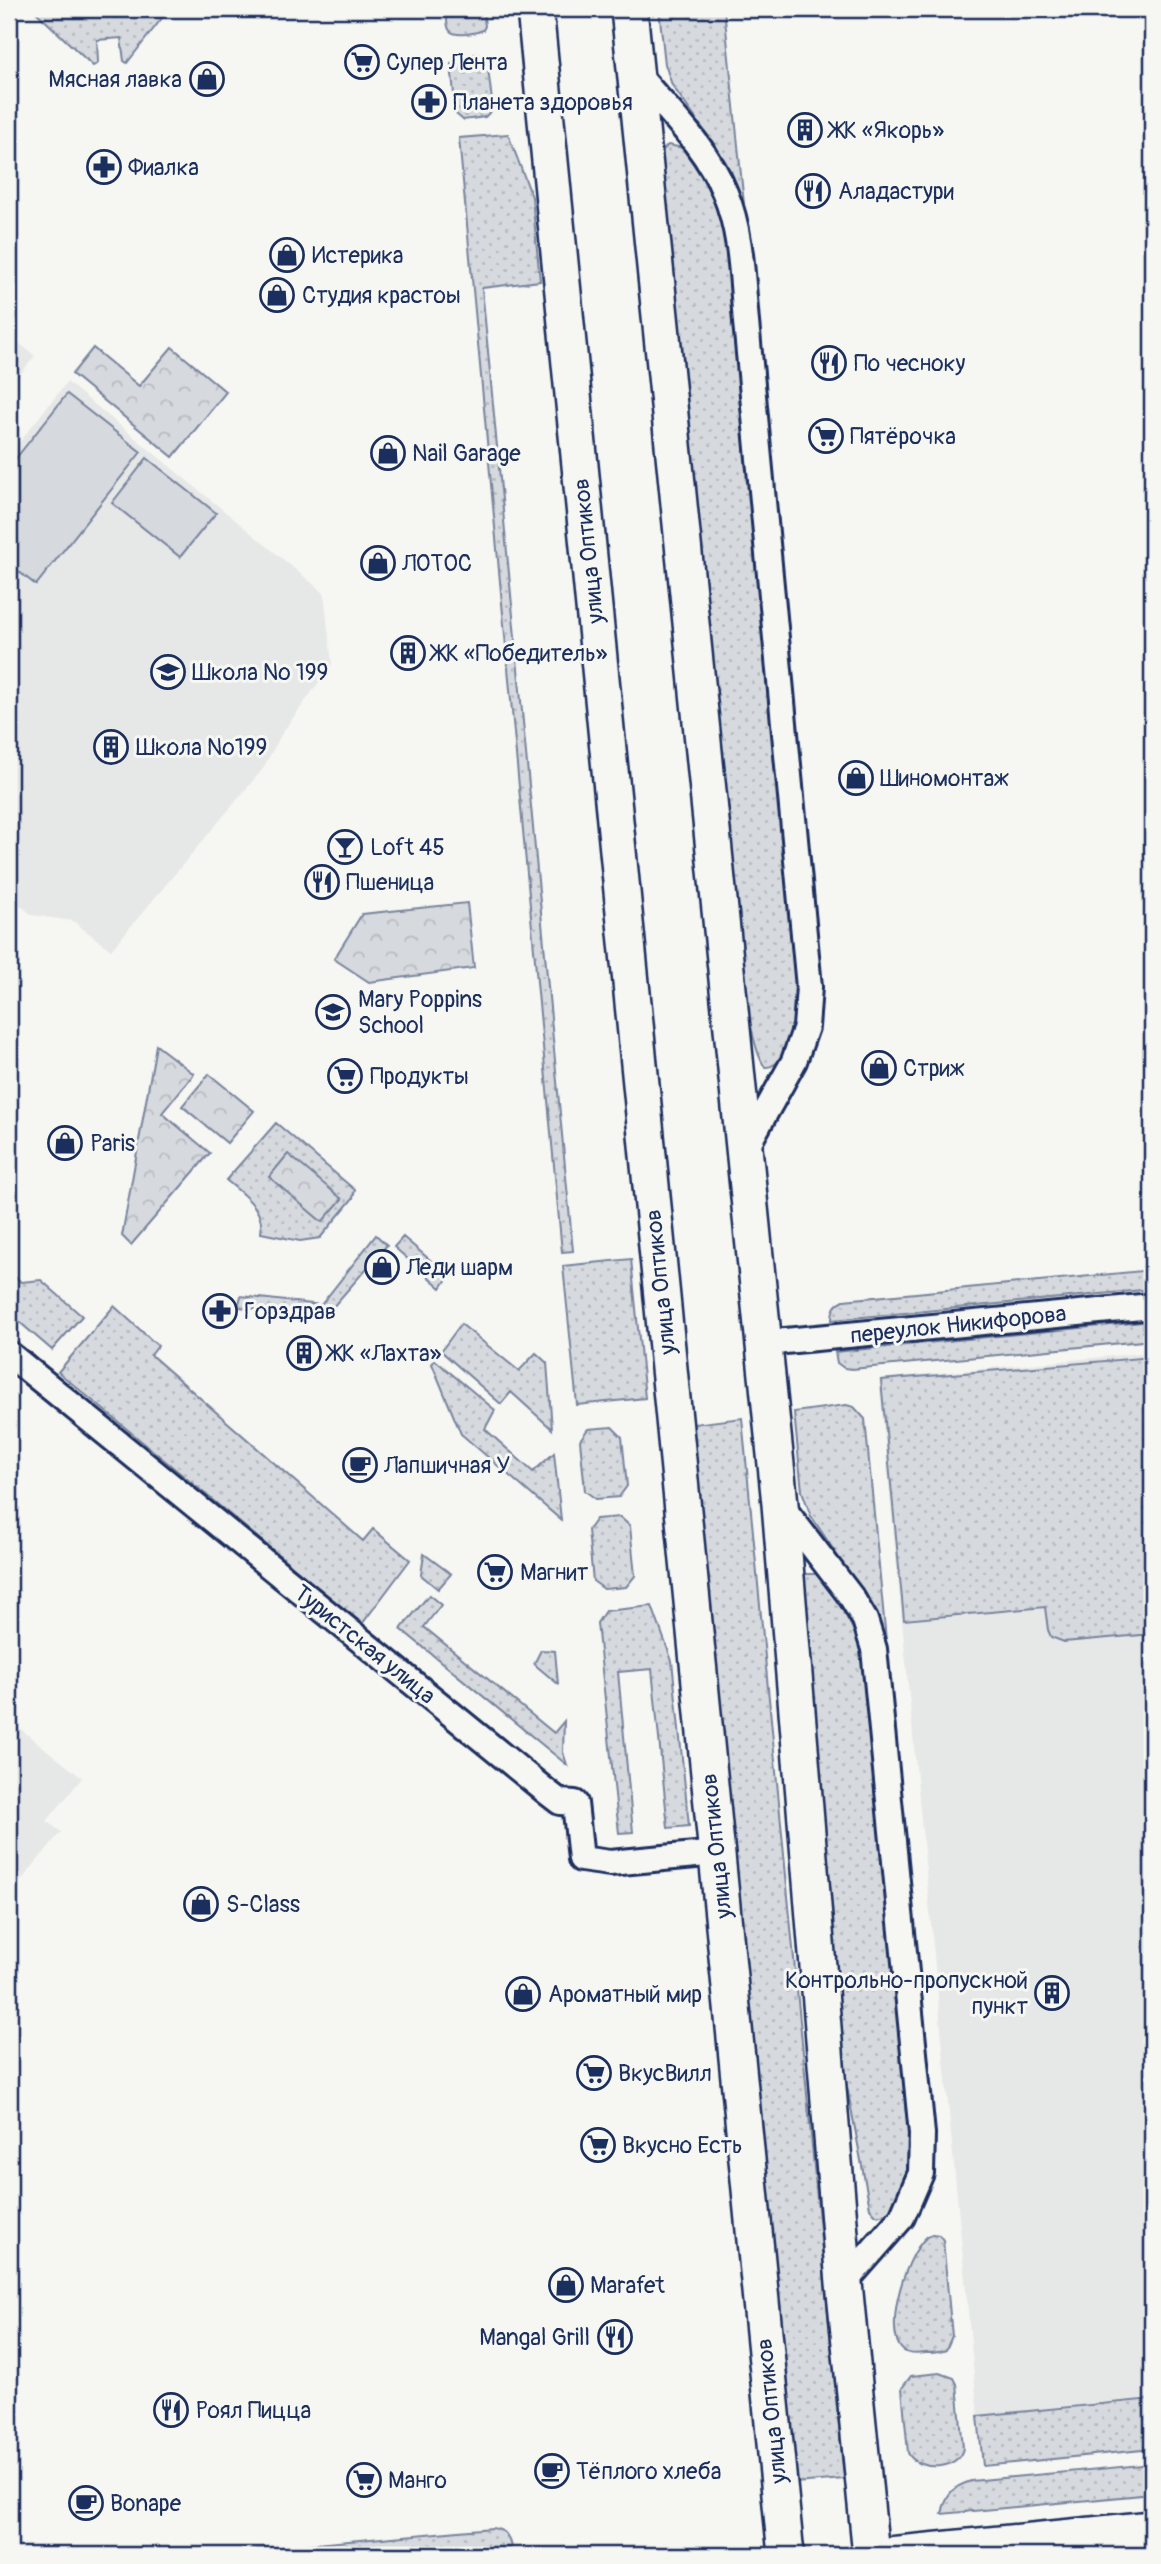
<svg xmlns="http://www.w3.org/2000/svg" width="1161" height="2564" font-family="Pangolin,sans-serif">
  <defs>
    <pattern id="grass-dots" width="8" height="8" patternUnits="userSpaceOnUse" patternTransform="scale(1.75)"><rect width="8" height="8" fill="#d6d9dd"/><path d="M2 2h.1M6 6h.1" fill="none" stroke="#b7bbc0" stroke-width="1.8" stroke-linecap="round"/></pattern>
    <pattern id="forest-crowns" width="20" height="18" patternUnits="userSpaceOnUse" patternTransform="scale(1.75)"><rect width="20" height="18" fill="#d6d9dd"/><path d="M2 6a3 3 0 1 1 6 0M12 15a3 3 0 1 1 6 0" fill="none" stroke="#b7bbc0"/></pattern>
  </defs>
  <rect width="100%" height="100%" fill="#f6f6f2"/>
  <filter id="ink" filterUnits="userSpaceOnUse"><feTurbulence type="fractalNoise" baseFrequency=".0143" numOctaves="2"/><feDisplacementMap in="SourceGraphic" scale="14" xChannelSelector="R" yChannelSelector="G"/><feConvolveMatrix kernelMatrix="1 2 1 2 8 2 1 2 1" color-interpolation-filters="sRGB"/></filter>
  <g filter="url(#ink)">
    <path fill="#e6e7e7" d="M9,335L35,356L9,388Z
      M67,382L324,593L332,664L282,733L262,770L111,950L73,921L32,915L9,896V455Z
      M1152,1352V2399L978,2416L879,1379Z
      M9,1720L82,1778L47,1821L61,1832L9,1895Z"/>
    <path fill="url(#grass-dots)" stroke="#78849e" stroke-width="2" d="M57,9H169L127,63L124,61L121,38L97,40L98,63L93,66L35,11Z
      M446,9H483L485,26L483,30C477,33 472,33 466,34C444,36 448,26 446,9Z
      M659,9H724L744,204L718,150L672,85L665,64Z
      M478,54L487,60L493,109L485,117L463,120L456,114L451,64L458,56Z
      M508,134L532,197L540,281L482,288L573,1251L562,1252L459,138Z
      M668,145L683,148C705,176 716,204 726,238L798,986C796,1006 792,1068 765,1067C749,1047 739,949 734,918L661,157L663,150Z
      M276,1123L355,1190L353,1198L320,1238L300,1241L261,1233C265,1208 242,1194 226,1180Z
      M376,1235L387,1245L325,1316L238,1307L241,1296L321,1305Z
      M403,1237L449,1276L441,1288L394,1247Z
      M631,1259L645,1398L577,1405L563,1266Z
      M1152,1270V1289L832,1320C832,1310 834,1305 844,1300Z
      M9,1272L21,1282L41,1280L82,1316L52,1350L9,1313Z
      M114,1306L158,1346L151,1355L363,1541L373,1529L410,1560L362,1624L58,1372Z
      M1152,1321V1340L852,1369L844,1368L837,1363L835,1352Z
      M461,1324L519,1371L536,1353L547,1363L552,1429L511,1392L501,1404L441,1351Z
      M1152,1357V1634L1064,1642L1051,1637L1048,1630L1045,1607L904,1620L881,1380Z
      M435,1360L495,1410L485,1429L533,1472L554,1453L561,1520L461,1434L432,1364Z
      M846,1405L854,1407L865,1419L886,1640L873,1609L811,1516L802,1491L794,1412Z
      M742,1418L844,2479L795,2483L693,1424Z
      M612,1427L622,1437L627,1486L619,1497L596,1499L585,1491L580,1440L588,1429Z
      M620,1517L630,1526L635,1576L626,1587L604,1589L593,1581L588,1530L596,1519Z
      M424,1554L451,1574L438,1589L421,1575Z
      M806,1574H816C837,1597 850,1620 862,1649L909,2126C909,2147 907,2219 876,2215L870,2208L845,2076L799,1580Z
      M429,1595L441,1605L424,1627L554,1733L564,1721L563,1752L567,1765L401,1629Z
      M652,1606L672,1661L689,1826L668,1828L652,1669L618,1672L633,1832L619,1833L597,1623L605,1611Z
      M541,1650L555,1651L558,1684L534,1664Z
      M932,2234L939,2235L943,2240L952,2336L946,2350C939,2353 932,2353 925,2353C918,2354 910,2355 904,2351C880,2334 908,2243 932,2234Z
      M940,2373L954,2378L957,2384L963,2448C959,2471 918,2472 908,2453L902,2388L911,2376Z
      M1152,2399V2449L983,2466L978,2416Z
      M1152,2464V2494L942,2514C946,2494 952,2487 971,2481Z
      M492,2528C506,2530 508,2535 511,2547L478,2555H251L250,2550Z"/>
    <path fill="url(#forest-crowns)" stroke="#78849e" stroke-width="2" d="M172,347L226,392L173,457L72,374L93,348L139,386Z
      M467,903L474,968L369,982L334,959L362,914Z
      M156,1045L194,1074L162,1113L210,1153L131,1245L122,1236Z
      M209,1074L254,1111L227,1143L182,1106Z
      M288,1154L342,1199L322,1222L269,1177Z"/>
    <path fill="#d6d9dd" stroke="#78849e" stroke-width="2" d="M67,394L141,452L36,585L9,564V467Z
      M147,458L216,513L180,557L112,503Z"/>
    <g fill="none" stroke-linecap="round" stroke-linejoin="round">
      <g stroke="#1b2f5e" stroke-width="30">
        <path id="street" d="M635,72C666,109 707,147 725,193C743,236 742,286 747,332L809,987L806,1027L794,1061L744,1151
          M764,1343L1152,1306
          M9,1354L547,1792L560,1802L575,1803L581,1859L610,1863L717,1853
          M780,1504L852,1598L865,1620L874,1649L922,2134L921,2173L902,2217L844,2283"/>
      </g>
      <g stroke="#1b2f5e" stroke-width="40">
        <path id="secondary" d="M535,9L786,2555
          M629,9L780,1504L844,2283L871,2555
          M889,2555L1152,2529"/>
      </g>
      <use href="#street" stroke="#f6f6f2" stroke-width="24"/>
      <use href="#secondary" stroke="#f6f6f2" stroke-width="35"/>
    </g>
  </g>
  <defs>
    <g id="supermarket-ring" transform="scale(1.75)"><circle r="9.5" fill="#f6f6f2" stroke="#1b2f5e" stroke-width="1.5"/><path d="M-6-5.5h2.5l.6 2H6L4.5 2H-2.5L-4.4-4H-6ZM-1.5 3.2a1.3 1.3 0 1 0 .1 0ZM3 3.2a1.3 1.3 0 1 0 .1 0Z" fill="#1b2f5e"/></g>
    <g id="shop-ring" transform="scale(1.75)"><circle r="9.5" fill="#f6f6f2" stroke="#1b2f5e" stroke-width="1.5"/><path d="M-5-2.5h2.3a2.7 3.5 0 0 1 5.4 0H5L5.5 6h-11ZM-1.5-2.5h3a1.5 2.3 0 0 0-3 0Z" fill="#1b2f5e"/></g>
    <g id="pharmacy-ring" transform="scale(1.75)"><circle r="9.5" fill="#f6f6f2" stroke="#1b2f5e" stroke-width="1.5"/><path d="M-2-6h4v4h4v4h-4v4h-4v-4h-4v-4h4Z" fill="#1b2f5e"/></g>
    <g id="building-ring" transform="scale(1.75)"><circle r="9.5" fill="#f6f6f2" stroke="#1b2f5e" stroke-width="1.5"/><path d="M-4-6H4V6H1V3H-1V6H-4ZM-2.5-4.3h1.7v1.8h-1.7ZM.8-4.3h1.7v1.8H.8ZM-2.5-1h1.7V.8h-1.7ZM.8-1h1.7V.8H.8Z" fill="#1b2f5e"/></g>
    <g id="restaurant-ring" transform="scale(1.75)"><circle r="9.5" fill="#f6f6f2" stroke="#1b2f5e" stroke-width="1.5"/><path d="M-5-6h1v4h1v-4h1v4h1v-4h1v5L-1.5 .5V6h-2V.5L-5-1ZM5-6V6H3V1.5H1.5Q1.5-4 5-6Z" fill="#1b2f5e"/></g>
    <g id="school-ring" transform="scale(1.75)"><circle r="9.5" fill="#f6f6f2" stroke="#1b2f5e" stroke-width="1.5"/><path d="M0-5L7-2L0 1L-7-2ZM-4 1L0 2.5L4 1V4Q0 6-4 4Z" fill="#1b2f5e"/></g>
    <g id="bar-ring" transform="scale(1.75)"><circle r="9.5" fill="#f6f6f2" stroke="#1b2f5e" stroke-width="1.5"/><path d="M-6-5H6L.8 .8V4.5H3.5V6h-7V4.5H-.8V.8Z" fill="#1b2f5e"/></g>
    <g id="cafe-ring" transform="scale(1.75)"><circle r="9.5" fill="#f6f6f2" stroke="#1b2f5e" stroke-width="1.5"/><path d="M-5.5-4.5H6V0H3Q3 3.5 0 3.5H-2.5Q-5.5 3.5-5.5 0ZM3-3.2v2h1.7v-2ZM-6 4.5H4V6H-6Z" fill="#1b2f5e"/></g>
  </defs>
  <g fill-rule="evenodd">
    <use href="#supermarket-ring" x="362" y="62"/>
    <use href="#shop-ring" x="207" y="79"/>
    <use href="#pharmacy-ring" x="429" y="102"/>
    <use href="#building-ring" x="805" y="130"/>
    <use href="#pharmacy-ring" x="104" y="167"/>
    <use href="#restaurant-ring" x="813" y="191"/>
    <use href="#shop-ring" x="287" y="255"/>
    <use href="#shop-ring" x="277" y="295"/>
    <use href="#restaurant-ring" x="829" y="363"/>
    <use href="#supermarket-ring" x="826" y="436"/>
    <use href="#shop-ring" x="388" y="453"/>
    <use href="#shop-ring" x="378" y="563"/>
    <use href="#building-ring" x="408" y="653"/>
    <use href="#school-ring" x="168" y="672"/>
    <use href="#building-ring" x="111" y="747"/>
    <use href="#shop-ring" x="856" y="778"/>
    <use href="#bar-ring" x="345" y="847"/>
    <use href="#restaurant-ring" x="322" y="882"/>
    <use href="#school-ring" x="333" y="1012"/>
    <use href="#shop-ring" x="879" y="1068"/>
    <use href="#supermarket-ring" x="345" y="1076"/>
    <use href="#shop-ring" x="65" y="1143"/>
    <use href="#shop-ring" x="382" y="1267"/>
    <use href="#pharmacy-ring" x="220" y="1311"/>
    <use href="#building-ring" x="304" y="1353"/>
    <use href="#cafe-ring" x="360" y="1465"/>
    <use href="#supermarket-ring" x="495" y="1572"/>
    <use href="#shop-ring" x="201" y="1904"/>
    <use href="#building-ring" x="1052" y="1993"/>
    <use href="#shop-ring" x="523" y="1994"/>
    <use href="#supermarket-ring" x="594" y="2073"/>
    <use href="#supermarket-ring" x="598" y="2145"/>
    <use href="#shop-ring" x="566" y="2285"/>
    <use href="#restaurant-ring" x="615" y="2337"/>
    <use href="#restaurant-ring" x="171" y="2410"/>
    <use href="#cafe-ring" x="552" y="2471"/>
    <use href="#supermarket-ring" x="364" y="2480"/>
    <use href="#cafe-ring" x="86" y="2503"/>
  </g>
  <g text-anchor="middle" stroke-width="6" stroke-linejoin="round" paint-order="stroke">
    <g font-size="23" fill="#1b2f5e" stroke="#f6f6f2" text-anchor="start">
      <text x="386" y="70">Супер Лента</text>
      <text x="182" y="87" text-anchor="end">Мясная лавка</text>
      <text x="453" y="110">Планета здоровья</text>
      <text x="830" y="138">ЖК «Якорь»</text>
      <text x="128" y="175">Фиалка</text>
      <text x="838" y="199">Аладастури</text>
      <text x="312" y="263">Истерика</text>
      <text x="302" y="303">Студия крастоы</text>
      <text x="854" y="371">По чесноку</text>
      <text x="850" y="444">Пятёрочка</text>
      <text x="412" y="461">Nail Garage</text>
      <text x="402" y="571">ЛОТОС</text>
      <text x="432" y="661">ЖК «Победитель»</text>
      <text x="192" y="680">Школа № 199</text>
      <text x="136" y="755">Школа №199</text>
      <text x="880" y="786">Шиномонтаж</text>
      <text x="370" y="855">Loft 45</text>
      <text x="346" y="890">Пшеница</text>
      <text x="358" y="1007">Mary Poppins<tspan x="358" dy="26">School</tspan></text>
      <text x="903" y="1076">Стриж</text>
      <text x="370" y="1084">Продукты</text>
      <text x="90" y="1151">Paris</text>
      <text x="406" y="1275">Леди шарм</text>
      <text x="244" y="1319">Горздрав</text>
      <text x="328" y="1361">ЖК «Лахта»</text>
      <text x="384" y="1473">Лапшичная У</text>
      <text x="520" y="1580">Магнит</text>
      <text x="226" y="1912">S-Class</text>
      <text x="1028" y="1988" text-anchor="end">Контрольно-пропускной<tspan x="1028" dy="26">пункт</tspan></text>
      <text x="548" y="2002">Ароматный мир</text>
      <text x="618" y="2081">ВкусВилл</text>
      <text x="622" y="2153">Вкусно Есть</text>
      <text x="590" y="2293">Marafet</text>
      <text x="590" y="2345" text-anchor="end">Mangal Grill</text>
      <text x="196" y="2418">Роял Пицца</text>
      <text x="576" y="2479">Тёплого хлеба</text>
      <text x="388" y="2488">Манго</text>
      <text x="110" y="2511">Bonape</text>
    </g>
    <g font-size="23" fill="#1b2f5e" stroke="#f6f6f2">
      <text transform="translate(588 551) rotate(-96)" y="8">улица Оптиков</text>
      <text transform="translate(660 1282) rotate(-96)" y="8">улица Оптиков</text>
      <text transform="translate(958 1324) rotate(-6)" y="8">переулок Никифорова</text>
      <text transform="translate(365 1644) rotate(39)" y="8">Туристская улица</text>
      <text transform="translate(716 1846) rotate(-96)" y="8">улица Оптиков</text>
      <text transform="translate(771 2411) rotate(-96)" y="8">улица Оптиков</text>
    </g>
  </g>
  <rect width="1161" height="2564" fill="none" stroke="#f6f6f2" stroke-width="35"/>
  <rect x="18" y="18" width="1126" height="2529" fill="none" stroke="#1b2f5e" stroke-width="2.5" filter="url(#ink)"/>
</svg>
